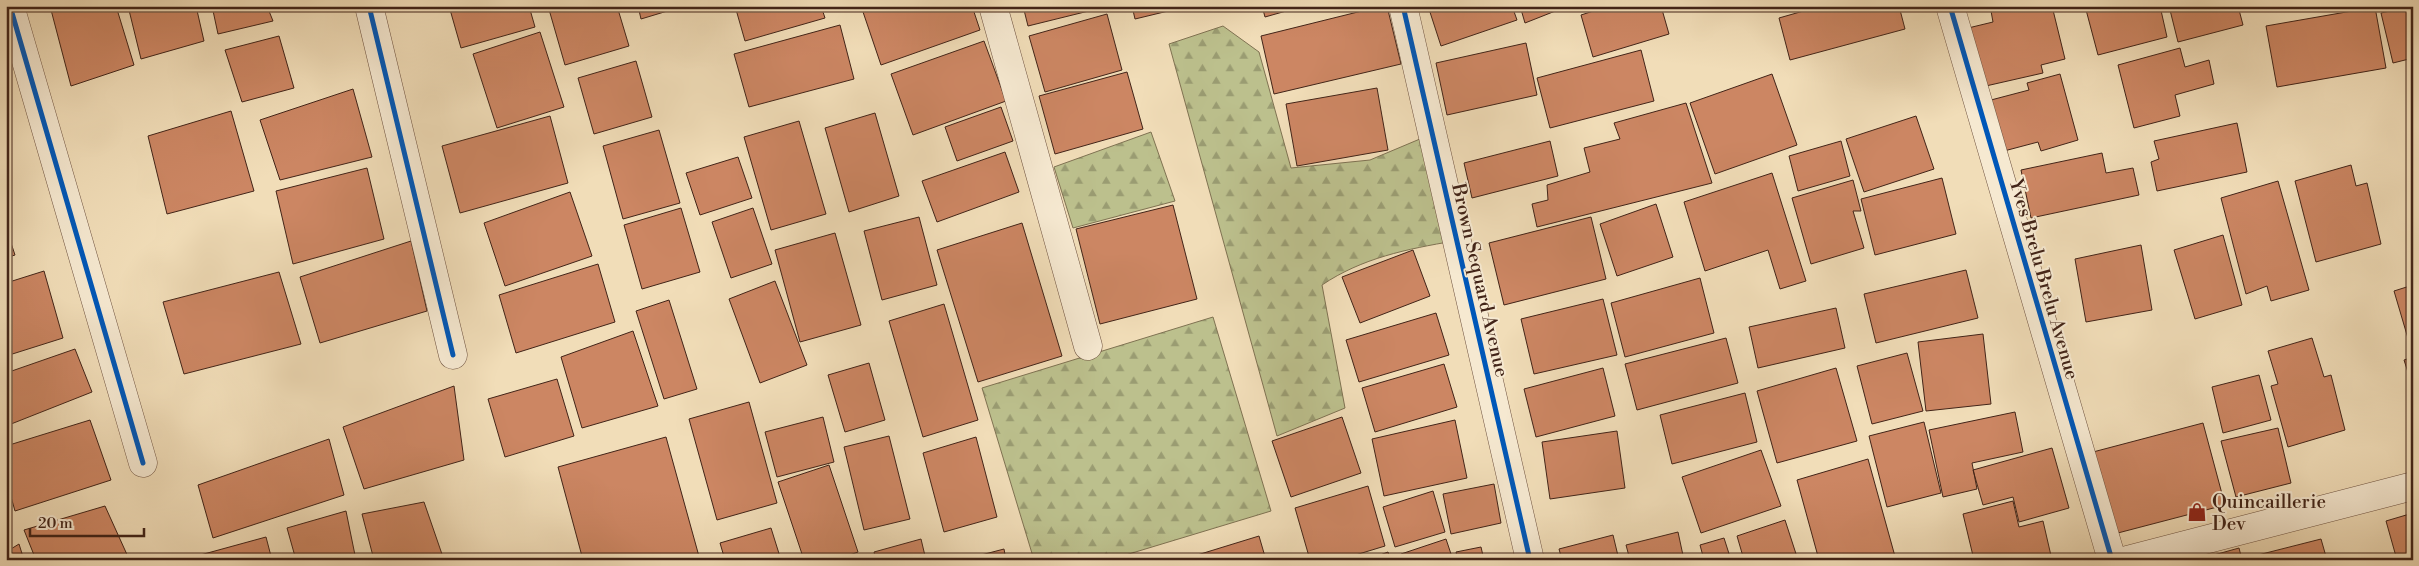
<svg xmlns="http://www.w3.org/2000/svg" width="2419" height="566" font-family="'Libre Bodoni',serif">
  <defs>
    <pattern id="forest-firs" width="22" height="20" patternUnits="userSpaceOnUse" patternTransform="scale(1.25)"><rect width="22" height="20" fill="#bcc08d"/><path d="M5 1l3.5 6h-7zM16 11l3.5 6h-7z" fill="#9a9c72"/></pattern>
  </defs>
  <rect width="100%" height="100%" fill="#f1ddb8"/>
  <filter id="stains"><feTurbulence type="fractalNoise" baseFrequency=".004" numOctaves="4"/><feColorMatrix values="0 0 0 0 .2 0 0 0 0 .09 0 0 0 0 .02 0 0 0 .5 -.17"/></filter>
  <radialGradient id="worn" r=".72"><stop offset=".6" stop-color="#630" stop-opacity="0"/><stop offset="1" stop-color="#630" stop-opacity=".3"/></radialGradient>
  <path fill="url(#forest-firs)" stroke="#7f7252" d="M1223,26L1259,52L1291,168L1370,160L1427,136L1454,241C1407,249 1362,258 1322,285L1345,408L1277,436L1169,44Z
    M1151,132L1175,201L1073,228L1054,167Z
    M1213,317L1271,511L1109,560H1034L982,388Z"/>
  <path fill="#cc8663" stroke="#422418" d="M50,6H116L134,65L71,86Z
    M128,6H196L204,41L141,59Z
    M212,6H267L273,21L218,34Z
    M449,6H529L535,27L461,48Z
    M548,6H617L629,46L565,65Z
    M638,6H684L641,19Z
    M735,6H821L825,18L745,41Z
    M861,6H972L980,30L881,65Z
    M1023,6H1109L1028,26Z
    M1132,6H1189L1135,19Z
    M1262,6H1304L1265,17Z
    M1382,6H1387L1401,64L1274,94L1261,36Z
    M1428,6H1512L1517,20L1441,46Z
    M1520,6H1568L1525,23Z
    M1609,6H1661L1669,34L1593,57L1581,15Z
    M1821,6H1899L1905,29L1790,60L1779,18Z
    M2013,6H2052L2065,59L2041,65L2043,73L1977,88L1964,29L1993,22L1991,11Z
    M2085,6H2160L2167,37L2098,55Z
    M2169,6H2238L2243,25L2178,42Z
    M2413,6V58L2393,63L2381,13Z
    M2375,7L2386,68L2277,87L2266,26Z
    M1107,14L1122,70L1045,92L1029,36Z
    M840,25L854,79L749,107L734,54Z
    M540,32L564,107L497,128L473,54Z
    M279,36L294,88L242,102L225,50Z
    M984,41L1006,101L913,135L891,74Z
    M1526,43L1537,95L1447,115L1436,63Z
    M2180,48L2185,67L2209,60L2214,84L2175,95L2180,116L2134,128L2118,65Z
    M1641,50L1654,101L1550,128L1537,78Z
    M636,61L652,117L594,134L578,78Z
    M1127,72L1143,129L1055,154L1039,96Z
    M1772,74L1797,145L1715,174L1690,103Z
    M2060,74L2078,140L2041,151L2038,142L2004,151L1991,100L2029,90L2027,83Z
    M1377,88L1388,150L1297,166L1286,104Z
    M353,89L372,157L280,180L260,120Z
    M1686,103L1712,183L1537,227L1532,204L1548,200L1547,185L1590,172L1584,148L1620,139L1614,123Z
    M1001,107L1013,141L957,161L945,127Z
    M231,111L254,191L167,214L148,136Z
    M875,113L899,196L849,212L825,128Z
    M550,116L568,183L460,213L442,146Z
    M1916,116L1934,169L1864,192L1846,139Z
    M799,121L826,214L771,230L744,137Z
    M2237,123L2247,172L2157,191L2151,162L2159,159L2154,141Z
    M659,130L680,203L623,219L603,146Z
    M1550,141L1558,176L1472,198L1464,163Z
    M1841,141L1850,176L1798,191L1789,156Z
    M1005,152L1019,192L937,222L922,181Z
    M2102,153L2106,173L2133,168L2139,195L2031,218L2021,170Z
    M738,157L752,198L700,215L686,173Z
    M2351,165L2356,186L2367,183L2381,244L2316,262L2295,181Z
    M367,168L384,239L293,264L276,191Z
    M1772,173L1806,281L1780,289L1768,250L1705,271L1684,202Z
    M1942,178L1956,234L1875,255L1861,199Z
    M1853,180L1861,211H1853L1864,248L1811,264L1792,198Z
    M2278,181L2309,290L2271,301L2267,286L2246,294L2221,198Z
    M570,192L592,256L505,286L484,223Z
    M1656,204L1673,257L1617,276L1600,224Z
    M1173,205L1197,299L1100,324L1076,229Z
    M681,208L700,272L642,289L624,225Z
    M753,208L772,264L731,278L712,222Z
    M919,217L937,285L882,300L864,231Z
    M1591,217L1606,279L1504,305L1489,243Z
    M1022,223L1062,356L978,382L937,250Z
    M6,228L15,255L6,258Z
    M835,233L861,325L800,342L775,250Z
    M2223,235L2242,305L2195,319L2174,250Z
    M411,241L427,311L320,343L300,277Z
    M2141,245L2152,310L2086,322L2075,259Z
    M1413,250L1430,296L1360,323L1342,277Z
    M598,264L615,322L516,353L499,295Z
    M1966,270L1978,318L1876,343L1864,294Z
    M44,271L63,338L6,356V283Z
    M279,272L301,344L184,374L163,302Z
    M1700,278L1714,333L1625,357L1611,303Z
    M775,281L807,365L760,383L729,299Z
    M2413,285V352H2412L2394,291Z
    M1603,299L1617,355L1534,374L1521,319Z
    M669,300L697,389L664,399L636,311Z
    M944,304L978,420L923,437L889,321Z
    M1836,308L1845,348L1758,368L1749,327Z
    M1436,313L1449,355L1359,382L1346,340Z
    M633,331L658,406L582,428L561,357Z
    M1983,334L1991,404L1926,411L1918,342Z
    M1726,338L1738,383L1637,410L1625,364Z
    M2312,338L2324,377L2331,375L2345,430L2288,447L2271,386L2278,384L2268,351Z
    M75,349L92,392L6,426V373Z
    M1907,353L1923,411L1872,424L1857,366Z
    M2413,357V388L2404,360Z
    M869,363L885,420L845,432L828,375Z
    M1444,364L1457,407L1375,432L1362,388Z
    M1603,368L1615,416L1536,437L1524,389Z
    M1836,368L1857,441L1777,463L1757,391Z
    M2259,375L2271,420L2223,433L2212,387Z
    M557,379L574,436L505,457L488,399Z
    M454,386L464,460L364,489L343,427Z
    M1745,393L1757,442L1672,464L1660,415Z
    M749,402L777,503L717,520L689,419Z
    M2015,412L2023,452L1972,463L1977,489L1943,497L1929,430Z
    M823,417L834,462L777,477L765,432Z
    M1342,417L1361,473L1291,497L1272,441Z
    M90,420L111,480L15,511L6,479V446Z
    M1455,420L1467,478L1384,496L1372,439Z
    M1924,422L1941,493L1887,507L1869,436Z
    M2203,423L2225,505L2114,534L2093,452Z
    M2278,428L2291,483L2236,497L2221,441Z
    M1617,431L1625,488L1550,499L1542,442Z
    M889,436L910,519L864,530L844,447Z
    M666,437L700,560H583L558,467Z
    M976,437L997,517L944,532L923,453Z
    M329,439L344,495L213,538L198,485Z
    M2052,448L2069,508L2019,522L2013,497L1983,505L1973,470Z
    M1761,450L1781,506L1701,533L1682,477Z
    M1868,459L1896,560H1819L1797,480Z
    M829,465L858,552L836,560H804L778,482Z
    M1494,484L1501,523L1451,534L1443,494Z
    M1368,486L1385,546L1339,560H1310L1295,508Z
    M1433,491L1445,532L1395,547L1383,507Z
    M2013,501L2019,527L2043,521L2052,560H1974L1963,514Z
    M424,502L444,560H374L362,514Z
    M105,506L129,559L36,560L24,530Z
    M346,511L356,560H296L287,528Z
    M2413,513V560H2397L2386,521Z
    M1785,520L1798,560H1744L1737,536Z
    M771,528L781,560H725L720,543Z
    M1678,532L1684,560H1630L1626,545Z
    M1613,535L1619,560H1562L1559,549Z
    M1259,536L1266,560H1181Z
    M266,537L272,560H194L193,557Z
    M1724,538L1731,560H1704L1700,545Z
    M921,539L926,560H876L874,552Z
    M1446,539L1453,560H1403L1401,554Z
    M2321,539L2327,560H2259L2258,555Z
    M19,544L24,560H6V552Z
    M1481,547L1484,560H1458L1456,552Z
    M2239,548L2242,560H2196Z
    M1004,549L1006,560H962Z
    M1388,552L1391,560H1367Z"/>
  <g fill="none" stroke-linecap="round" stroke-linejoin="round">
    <g stroke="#6e5240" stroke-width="29">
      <path id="minor" d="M10,6L143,463
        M369,6L453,355
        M993,6L1088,346
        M1403,6L1530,560
        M1950,6L2112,560
        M2127,560L2413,486"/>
    </g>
    <use href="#minor" stroke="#f6e9d1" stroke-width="28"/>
    <g stroke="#f6e9d1" stroke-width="8">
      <path id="cycleway" d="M10,6L143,463
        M369,6L453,355
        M1403,6L1530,560
        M1950,6L2112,560"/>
    </g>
    <use href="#cycleway" stroke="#0057b8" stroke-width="5"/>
  </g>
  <defs>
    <g id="shop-bare" transform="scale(1.5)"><path d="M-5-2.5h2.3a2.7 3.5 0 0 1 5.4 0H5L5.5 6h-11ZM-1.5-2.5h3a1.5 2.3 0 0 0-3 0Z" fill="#8f2418" stroke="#f6e9d1" stroke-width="2.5" paint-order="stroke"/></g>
  </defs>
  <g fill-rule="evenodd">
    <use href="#shop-bare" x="2197" y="512"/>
  </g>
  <g text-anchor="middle" stroke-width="4" stroke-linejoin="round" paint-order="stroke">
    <g font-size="19" fill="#422418" stroke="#f6e9d1">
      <text transform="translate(2045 279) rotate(74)" y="7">Yves Brelu Brelu Avenue</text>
      <text transform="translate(1481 280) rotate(77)" y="7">Brown Sequard Avenue</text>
    </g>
    <g font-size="19" fill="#422418" stroke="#f6e9d1" text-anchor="start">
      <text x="2212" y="508">Quincaillerie<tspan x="2212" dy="22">Dev</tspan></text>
    </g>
  </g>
  <rect width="2419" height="566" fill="none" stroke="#f1ddb8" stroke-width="25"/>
  <rect x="8" y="8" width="2404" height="551" fill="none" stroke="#422418" stroke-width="2.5"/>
  <rect x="12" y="12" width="2394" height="541" fill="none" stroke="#422418"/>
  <path d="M30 528v8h114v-8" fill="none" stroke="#422418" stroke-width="2.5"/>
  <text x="38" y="528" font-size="15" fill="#422418" stroke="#f6e9d1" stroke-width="4" paint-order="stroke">20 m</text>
  <rect width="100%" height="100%" filter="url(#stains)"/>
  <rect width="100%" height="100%" fill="url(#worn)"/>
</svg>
